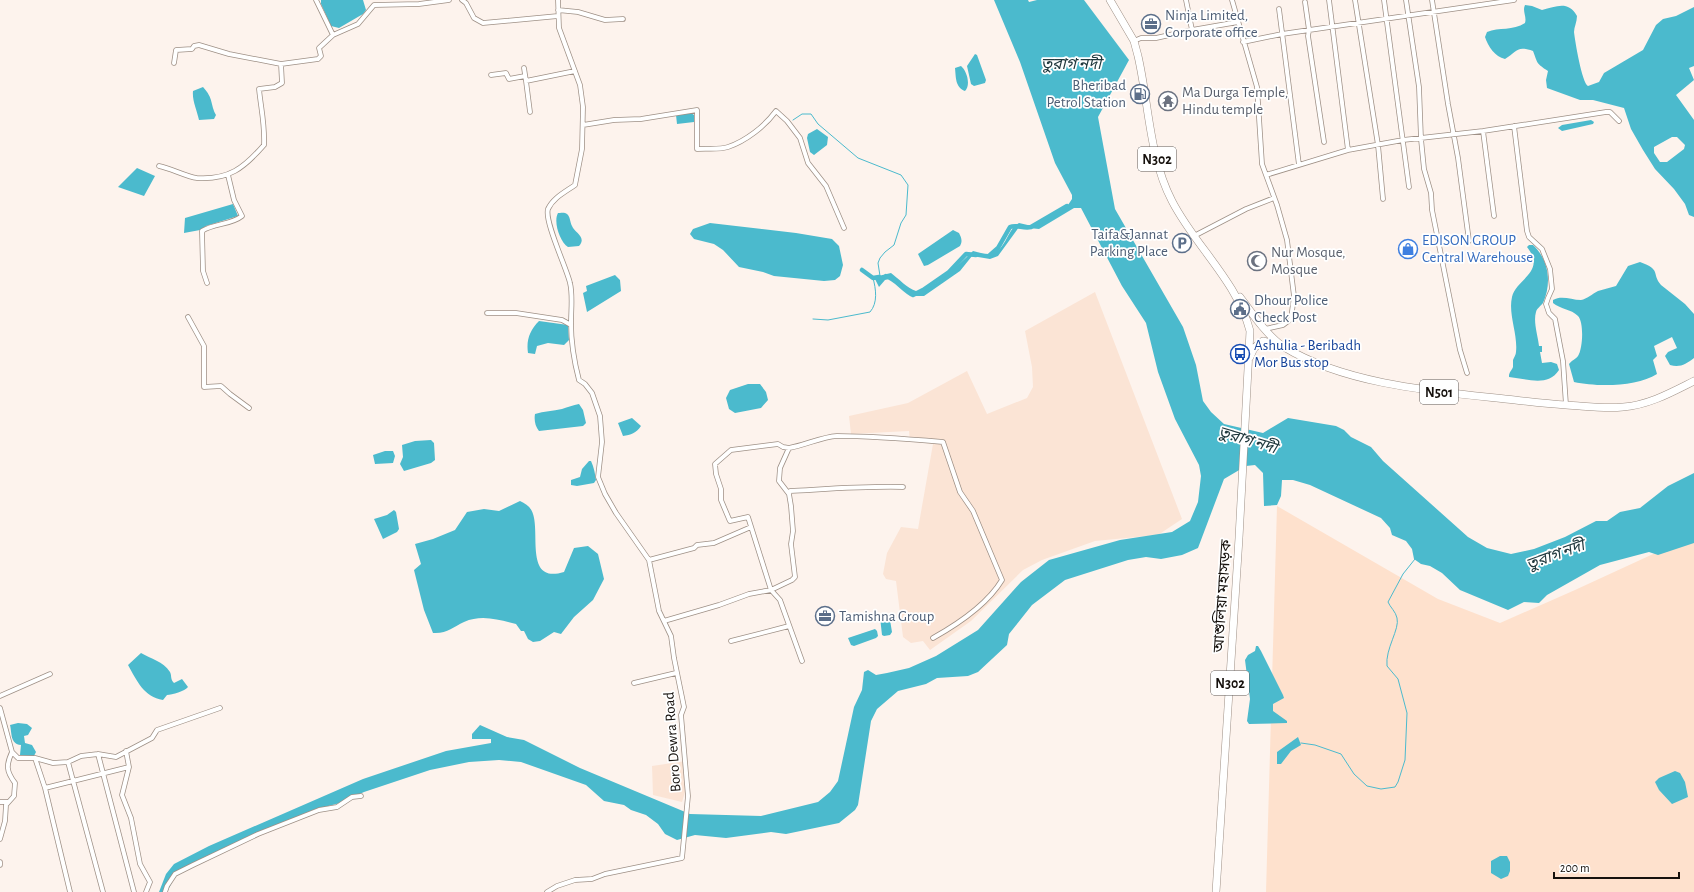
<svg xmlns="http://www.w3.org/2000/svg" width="1694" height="892" font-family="'Alegreya Sans','Noto Sans Bengali',sans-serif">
  <rect width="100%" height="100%" fill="#fdf3ed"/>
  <path fill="#fbe4d5" d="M1095,292L1182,519L1158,535L1095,541L1042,560L1023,570L971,621L930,650L923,641L911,643L903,637L896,581L886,579L883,574L887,553L901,527L918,529L933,444L910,441L909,431L851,434L849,416L908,403L967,371L987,414L1027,398L1033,387L1032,367L1025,331Z
    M686,761V789L682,802L653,795L652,766Z"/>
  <path fill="#fee1cd" d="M1277,506L1438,599L1500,623L1575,590L1664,549L1694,540V892H1266Z"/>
  <path fill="#4bbacd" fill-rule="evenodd" d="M321,0H363L366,10L363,14L339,28L331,26L321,4Z
    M994,0H1028L1029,2L1037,0H1084L1129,60L1098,117L1115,209L1183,327L1196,365L1203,401L1211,412L1224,424L1263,433L1288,418L1336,426L1344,430L1351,437L1371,447L1383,461L1468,537L1487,548L1511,554L1534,549L1565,537L1596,521H1607L1620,512L1640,508L1668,486L1694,473V543L1658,555L1649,552L1600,565L1547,595L1539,603L1524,602L1508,610L1460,590L1442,573L1430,566L1421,564L1414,559L1412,549L1406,541L1392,535L1390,528L1381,518L1310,485L1293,480H1282L1281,496L1277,505L1264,506L1263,473L1255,465L1246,466L1224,479L1198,548L1182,555L1161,559L1146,557L1128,560L1065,580L1032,605L1009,634L1007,645L978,672L968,676L937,678L926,684L898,691L877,709L871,721L858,805L855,810L839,823L786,834L771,832L726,838L695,835L677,840L665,834L658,824L646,815L631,810L624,805L604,801L586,785L521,762L499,760L469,762L430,770L364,792L340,803L313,810L178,871L167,892H159L166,874L174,864L209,846L363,779L446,751L491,743V739H472V734L480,725L507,737L524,740L580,768L690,814L761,816L818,802L830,792L838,781L854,707L862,690L864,672L868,670L876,675L887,673L909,668L936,656L978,630L1021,582L1049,560L1120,540L1172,532L1190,521L1198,502L1201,476L1199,465L1175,419L1158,372L1146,323L1122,286L1081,208H1074L1039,229L1019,227L998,256L990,259L972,256L960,271L924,296H916L893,278L885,280L879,287L874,277L891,273C898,278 908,289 916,291C929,294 964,260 973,251C978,252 984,254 989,254C1006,253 1006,230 1019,223L1032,226L1038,224L1068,205L1072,199V195L1055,163L1020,62Z
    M1525,5L1532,6L1542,10C1556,7 1568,0 1577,16C1577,22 1574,27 1574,32C1575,41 1582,83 1588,86L1599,82L1604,73L1643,50L1656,25L1663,19L1676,16L1694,7V66L1689,68L1694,80L1676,95L1694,120V217L1689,215L1685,204L1674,189L1655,169L1643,150L1631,129L1624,108L1593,100H1580L1547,88L1546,80L1548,71C1536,63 1538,64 1533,51C1516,45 1517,52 1505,59C1495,57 1488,46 1485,37L1487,32C1499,27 1513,31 1525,23C1527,17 1522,11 1525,5ZM1672,137H1677L1685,145L1684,149L1667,162H1660L1654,153V147Z
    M975,54L977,55L986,80L985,83L974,86L971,84L967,66Z
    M961,66C967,71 971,85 965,91C955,87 956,77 955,68Z
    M203,87C214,99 210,104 216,115L214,119L199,120C197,110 192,101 193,91Z
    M691,113L694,115V122L677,124L676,115Z
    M1591,120L1594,122L1593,124L1562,131L1558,128L1562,125Z
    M817,129L828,137L827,145L814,155L810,152L807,138L808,134Z
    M137,168L155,176L144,196L118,187Z
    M233,204L238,216L206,226L200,230L184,233L185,218Z
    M558,213C560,213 565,212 567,214C570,216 570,222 572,226C575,233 587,237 579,246L568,247C560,242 553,222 558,213Z
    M710,223L796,233L832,239L839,246L843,265L840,276L835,280L824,281L774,276L763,272L739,267L723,250L714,244L694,239L690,234L693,229Z
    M953,230L959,233C961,237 963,241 960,246L928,265L924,266L918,254Z
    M1529,245H1533C1549,260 1552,283 1543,303C1541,306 1537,308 1536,312C1533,322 1538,336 1539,346H1542V352H1540L1542,363L1551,362L1557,364L1559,370C1548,387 1528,379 1509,377V375C1510,371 1512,370 1513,367C1513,366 1513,361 1513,360C1514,357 1516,355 1516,352C1518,334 1508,314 1512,297C1516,279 1547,272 1527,247Z
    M1640,262C1662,270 1651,273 1661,285L1685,304L1694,314V358C1686,364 1680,368 1670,365L1665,356L1668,352L1677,348L1672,337L1654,346L1657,356L1653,360L1657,374C1637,387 1597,387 1574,382L1569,364C1572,360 1576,359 1578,356C1583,348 1584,322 1578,316C1571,309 1560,309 1553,303V300C1562,295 1571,300 1581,300C1587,299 1592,294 1598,291C1604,289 1610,288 1616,286L1628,266Z
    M615,275L620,280L621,291L587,312L583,293L587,291L586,286Z
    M539,321L568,325L569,340L564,345L548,343L537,346L535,354L528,353C526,340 530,330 539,321Z
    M748,384H760L766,392L768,400L761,408L735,413L729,409L726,398L730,390Z
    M579,404L583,410L586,423L583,426L539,431C535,426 534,420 535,414C544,411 553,411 562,409C568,407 573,405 579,404Z
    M632,418L641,426C636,433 631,435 623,436L618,423Z
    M431,440L434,443L435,460L431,463L404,471L400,464L403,457L402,445L415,441Z
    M385,451H393L395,456L393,463L375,464L373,455Z
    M589,461H591C594,467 595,474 596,480L594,483L577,486L571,485V480L580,477L582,469Z
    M520,501C526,504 531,507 533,514C540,535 525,584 564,572L574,548L588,546L598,554L604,579L593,600L574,617L561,634L554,632L540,641L533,642L528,639L524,631H521L516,624C499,620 482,614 464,622C453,627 447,634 433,633L424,610L414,570L421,564L415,544L433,539L455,530L467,512L484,509L499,511Z
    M394,510L396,512L399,529L397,532L383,539L374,519L387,515Z
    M889,614L892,632L890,635L884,636L882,635L880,617Z
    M875,629L877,631L878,636L876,638L854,646L851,645L848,638Z
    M1256,646H1258L1261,651L1283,695L1284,698L1273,704V711L1287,721V723L1249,724L1247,721L1250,699L1245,660L1248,655L1255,651Z
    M141,653C151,659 163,661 170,672C172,676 170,679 174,683L182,679L188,687C185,691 172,695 167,695L163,700C144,697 137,681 128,665Z
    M18,723L27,724L32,728L28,735L24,736L25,743L32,745L36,752L34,756L20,755L21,745C10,744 12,733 10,725Z
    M1298,737L1301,745L1291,751L1281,764H1277V752Z
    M1675,771L1680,773L1685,782L1688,797L1672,804L1659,790L1655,782L1659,778Z
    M1500,856H1507L1510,862V871L1508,876L1501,879L1491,873V861Z"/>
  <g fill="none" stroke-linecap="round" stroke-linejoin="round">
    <path stroke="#4bbacd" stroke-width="1" d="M793,120L802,114H811L818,124L858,158L901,175L908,185L906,215L901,223L894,245L885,252L880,258L878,263L880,276
      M813,319L828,320L870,312C878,303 876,289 873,278
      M1301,743L1315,745L1341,754L1354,774L1367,786L1381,789L1395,787L1398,782L1405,760L1407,713L1398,679L1387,666C1385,649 1400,629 1397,618C1396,612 1390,607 1388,602L1403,574L1415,559"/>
    <path stroke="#4bbacd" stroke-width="4.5" d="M990,255L998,248L1010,227C1017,224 1023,229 1031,227L1067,206
      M862,270L873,278L879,277
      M886,276C897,280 903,290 913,295L923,290L949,272L966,254L976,255"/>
    <g stroke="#9e9086" stroke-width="5.5">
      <path id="street" d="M316,0L333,35
        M462,0L466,3L474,18L483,23L558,16
        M1232,0L1257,87L1262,164L1277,205L1287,240L1294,296L1291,319L1283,325L1265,329
        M1329,0L1348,150
        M1355,0L1378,145L1383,199
        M1384,0L1409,187
        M1406,0L1419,87L1421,139L1424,169L1431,193L1432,210L1460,350L1467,373
        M1432,0L1448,104L1458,158L1469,241
        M1305,2L1309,30L1308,36L1324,142
        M1279,9L1299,165
        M558,10L578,12L605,20L623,19
        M1192,30L1238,22
        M1134,41L1141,38H1156L1192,30L1186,0
        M1243,42L1282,34L1514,0
        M174,63L176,50L192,49L194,46L199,45L229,54L281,64
        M524,68L526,81L575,71
        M491,75L506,73L509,79L525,76
        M526,81L530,112
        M583,125L614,120L641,119L697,110V149C706,148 719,150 728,147C746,141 765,126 776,111L787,121L800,138L808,163L826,186L844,228
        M1514,126L1527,231L1529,237L1542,249L1550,269L1552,289L1548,298L1546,304L1549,313L1555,319L1563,361L1566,405
        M1483,131L1494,216
        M159,166C170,168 187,177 197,178C229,180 244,168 264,145C265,124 261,109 259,89L275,87L282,83L281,64L318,59L321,56L319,48L333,35L358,24L374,5L419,4L449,0
        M1266,175L1348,150L1403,140L1483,131L1606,112H1610L1619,121
        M1194,236L1246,209L1274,198
        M207,283L203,271L202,231C214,223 231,225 242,216L234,200L228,175
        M487,313H516L562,320L571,325
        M188,317L204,346V387L221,386L230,394L249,408
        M789,448L783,447L778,444L731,450L715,464L716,474L721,489V500L729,519L730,521L748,517L771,590L780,600L802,661
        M789,494L790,491C828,489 865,486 903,487
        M649,560L694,548L697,545L714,543L751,527
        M664,621L719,605L749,594L771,590L792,580L795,577L791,544L793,531L791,506L789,494L779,481L780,468L789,448C806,445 821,437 837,436C872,436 908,439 943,442L960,492L973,511L1002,580C987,605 958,624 933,638
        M731,641L789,626
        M634,683L676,673
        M0,696L50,674
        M0,708L12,752L18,758H35L53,763L68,762L81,756L98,754L116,757L152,738L157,730L220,708
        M126,751L129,767L122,795L131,818L140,864L150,882L146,892
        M98,754L134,892
        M35,758L45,788L70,892
        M68,762L103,892
        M45,788L129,767
        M0,802H8
        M0,839L5,821L6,805L14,796L15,783C6,771 6,765 12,752
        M0,862V865
        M165,892L167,886L175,874L193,865L258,834L319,810L337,807L352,797L361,796
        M547,892L557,886L575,880L592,879L605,874L682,858L688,796L681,715L684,707L674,658L671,636L659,611L649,560L616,513L605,494L598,477L602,442L600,416L592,393L585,384L579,380C574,361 571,343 571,323C571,310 573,295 570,283C567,269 544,221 548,209C553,198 565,192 575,185L582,149L583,107L580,85L559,28L558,0"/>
    </g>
    <g stroke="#9e9086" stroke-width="8">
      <path id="highway" d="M1110,0L1134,41L1138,56C1149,104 1149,157 1172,201C1195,246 1237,281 1250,331L1239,538L1216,892
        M1240,297C1251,312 1268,337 1284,347C1348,386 1442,392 1515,400C1532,402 1549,404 1566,405C1585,406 1604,409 1623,407C1649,405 1672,392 1694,381
        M1250,357L1254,348L1263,341L1279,345"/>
    </g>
    <use href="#street" stroke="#fff" stroke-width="4"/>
    <use href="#highway" stroke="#fff" stroke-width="7"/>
  </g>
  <defs>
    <g id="office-ring" transform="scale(1)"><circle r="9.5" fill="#fff" stroke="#5c6f8a" stroke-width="1.5"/><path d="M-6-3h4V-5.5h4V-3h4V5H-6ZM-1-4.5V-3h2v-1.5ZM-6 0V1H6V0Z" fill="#5c6f8a"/></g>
    <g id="fuel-ring" transform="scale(1)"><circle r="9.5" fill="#fff" stroke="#5c6f8a" stroke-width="1.5"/><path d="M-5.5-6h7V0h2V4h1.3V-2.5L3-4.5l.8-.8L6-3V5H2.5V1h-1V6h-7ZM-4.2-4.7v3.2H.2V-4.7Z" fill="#5c6f8a"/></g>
    <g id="temple-ring" transform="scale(1)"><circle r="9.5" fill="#fff" stroke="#6b7280" stroke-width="1.5"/><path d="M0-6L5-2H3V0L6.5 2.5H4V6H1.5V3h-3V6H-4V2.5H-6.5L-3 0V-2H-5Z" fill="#6b7280"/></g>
    <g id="parking-ring" transform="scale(1)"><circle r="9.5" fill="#fff" stroke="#5c6f8a" stroke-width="1.5"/><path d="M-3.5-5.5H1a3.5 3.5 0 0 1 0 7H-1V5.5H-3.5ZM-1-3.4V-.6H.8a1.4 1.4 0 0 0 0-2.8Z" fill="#5c6f8a"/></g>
    <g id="shop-ring" transform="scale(1)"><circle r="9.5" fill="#fff" stroke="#3f7fe0" stroke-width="1.5"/><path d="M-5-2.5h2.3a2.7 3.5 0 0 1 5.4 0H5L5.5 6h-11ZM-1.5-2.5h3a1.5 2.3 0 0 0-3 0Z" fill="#3f7fe0"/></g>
    <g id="mosque-ring" transform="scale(1)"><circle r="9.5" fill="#fff" stroke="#6b7280" stroke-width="1.5"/><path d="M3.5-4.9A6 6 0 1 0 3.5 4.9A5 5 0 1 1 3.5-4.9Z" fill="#6b7280"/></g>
    <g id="civic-ring" transform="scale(1)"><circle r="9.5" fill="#fff" stroke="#5c6f8a" stroke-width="1.5"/><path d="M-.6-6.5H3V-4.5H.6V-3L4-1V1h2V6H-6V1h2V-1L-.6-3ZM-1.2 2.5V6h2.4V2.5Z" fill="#5c6f8a"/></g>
    <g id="bus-ring" transform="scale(1)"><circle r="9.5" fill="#fff" stroke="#1a4fb4" stroke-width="1.5"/><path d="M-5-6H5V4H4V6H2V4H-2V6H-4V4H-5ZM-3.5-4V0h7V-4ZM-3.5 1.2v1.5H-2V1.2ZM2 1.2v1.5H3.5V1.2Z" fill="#1a4fb4"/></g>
  </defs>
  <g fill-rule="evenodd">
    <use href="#office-ring" x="1151" y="24"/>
    <use href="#fuel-ring" x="1140" y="94"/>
    <use href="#temple-ring" x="1168" y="101"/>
    <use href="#parking-ring" x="1182" y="243"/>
    <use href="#shop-ring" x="1408" y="249"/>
    <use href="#mosque-ring" x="1257" y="261"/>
    <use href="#civic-ring" x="1240" y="309"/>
    <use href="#bus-ring" x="1240" y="354"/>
    <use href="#office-ring" x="825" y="616"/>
  </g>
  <g text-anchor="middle" stroke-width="3.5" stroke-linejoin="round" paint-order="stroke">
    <g fill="#fff" stroke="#5c5856" stroke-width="1">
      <rect x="1138" y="147" width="38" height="24" rx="3"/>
      <rect x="1420" y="380" width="38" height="24" rx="3"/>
      <rect x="1211" y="671" width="38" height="24" rx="3"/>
    </g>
    <g font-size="14" font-weight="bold" fill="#16110d">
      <text x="1157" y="164">N302</text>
      <text x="1439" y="397">N501</text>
      <text x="1230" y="688">N302</text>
    </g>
    <g font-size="15" fill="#4e5e75" stroke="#fff" text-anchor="start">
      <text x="1165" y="20">Ninja Limited,<tspan x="1165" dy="17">Corporate office</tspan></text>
      <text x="1126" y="90" text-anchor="end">Bheribad<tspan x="1126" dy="17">Petrol Station</tspan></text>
      <text x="1168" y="239" text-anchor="end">Taifa&amp;Jannat<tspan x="1168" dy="17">Parking Place</tspan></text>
      <text x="1254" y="305">Dhour Police<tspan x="1254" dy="17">Check Post</tspan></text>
      <text x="839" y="621">Tamishna Group</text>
    </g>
    <g font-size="15" fill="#5b616d" stroke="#fff" text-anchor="start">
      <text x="1182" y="97">Ma Durga Temple,<tspan x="1182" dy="17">Hindu temple</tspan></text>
      <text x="1271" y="257">Nur Mosque,<tspan x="1271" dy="17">Mosque</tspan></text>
    </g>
    <g font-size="15" fill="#366cbe" stroke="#fff" text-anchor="start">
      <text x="1422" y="245">EDISON GROUP<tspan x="1422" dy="17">Central Warehouse</tspan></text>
    </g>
    <g font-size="15" fill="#164399" stroke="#fff" text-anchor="start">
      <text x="1254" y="350">Ashulia - Beribadh<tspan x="1254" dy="17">Mor Bus stop</tspan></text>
    </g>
    <g font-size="15" fill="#16110d" stroke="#fff">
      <text transform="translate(1222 596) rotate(-86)" y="5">আশুলিয়া মহাসড়ক</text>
      <text transform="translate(672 742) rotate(-94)" y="5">Boro Dewra Road</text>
    </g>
    <g font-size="16" font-style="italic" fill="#21393e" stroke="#fff">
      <text x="1071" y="69">তুরাগ নদী</text>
      <text transform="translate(1248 439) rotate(17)" y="6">তুরাগ নদী</text>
      <text transform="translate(1555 554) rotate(-20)" y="6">তুরাগ নদী</text>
    </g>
  </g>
  <path d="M1554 872v6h125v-6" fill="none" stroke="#16110d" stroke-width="2"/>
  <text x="1560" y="872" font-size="12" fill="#16110d" stroke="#ffffff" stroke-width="3" paint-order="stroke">200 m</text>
</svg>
